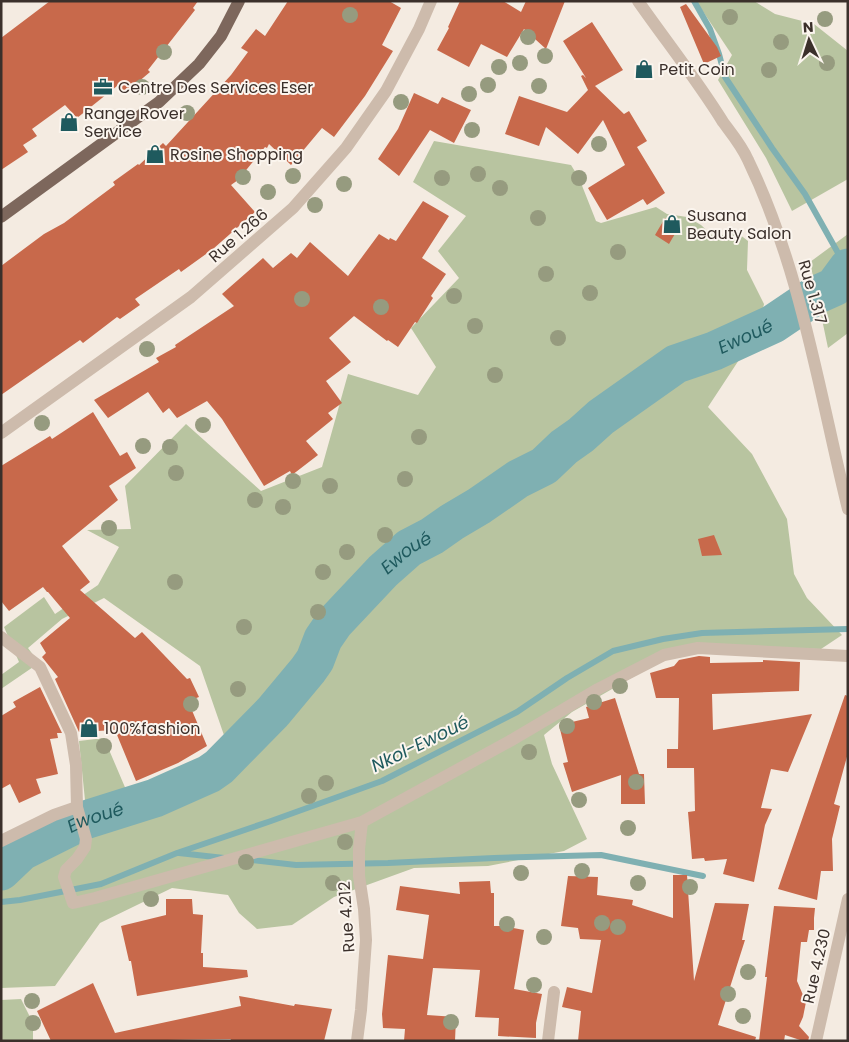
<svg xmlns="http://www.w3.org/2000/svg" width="849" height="1042" font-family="Poppins,sans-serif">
  <rect width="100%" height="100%" fill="#f4ebe1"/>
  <path fill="#b8c4a0" d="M696,1H754L775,14L814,24L848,51V179L792,211L766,158L718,80L732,55Z
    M434,141L571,165L579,178L596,221L601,223L656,207L667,214L687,217L701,225L715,238C730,232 734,229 748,241L747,270L764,304L758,331L708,407L752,454L787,519L794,574L807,598L842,635L821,649L687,646L572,712L544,735L552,764L587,839L564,851L488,866L414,868L334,897L292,925L257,929L239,913L228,895L172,888L100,923L55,986L1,988V849L86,810L79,741L104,738L127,792L202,761L215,752L226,741L200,666L104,598L62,619L28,648L39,663L1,689V675L19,662L4,627L44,597L55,614L98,585L119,547L87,530L131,529L125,486L186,424L261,491L322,467L348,374L418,395L436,367L411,328L459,278L438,251L466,216L413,182Z
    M848,234V333L828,348L810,262Z
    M21,999L33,1023V1041H1V1000Z"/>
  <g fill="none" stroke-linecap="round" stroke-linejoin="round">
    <path stroke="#7fb0b2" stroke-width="6" d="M694,1L710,29L719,54L725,77L772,148L805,194L847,269
      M179,853L224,858
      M242,859L296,865L388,863L494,858L601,855L703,876
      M1,902L20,900L101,884L177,853L271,821L382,781L517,712L567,678L613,651L663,639L702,633L848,629"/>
    <path stroke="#7fb0b2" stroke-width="39" id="s1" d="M1,871L22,851L82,821L155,798L209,774L219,767L273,712L308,670L315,660L323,639L334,623L383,571L409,548L432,536L452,522L479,506L518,479L544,466L564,447L581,435L601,417L676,364L714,351L773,324L816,295L834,287L848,268"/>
  </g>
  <path fill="#c8694b" d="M50,1H198L193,8L195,10L148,70L150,72L124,94L117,86L77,118L65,105L32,129L37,136L23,145L28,152L1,170V38Z
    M288,1H389L401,8L382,45L393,51L365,96L334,137L322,128L291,165L269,144L267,148L265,147L238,180L231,185L255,212L213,249L181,272L179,269L135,299L140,305L120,319L117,317L83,343L80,340L1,395V266L44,234L64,223L115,185L113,182L138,164L139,165L163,143L166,146L231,75L248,52L241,48L256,29L265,36Z
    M460,1H503L521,12L526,1H565L546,49L524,29L507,57L481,44L469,67L437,50L449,28L448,27Z
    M686,4L717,47L721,56L704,64L680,7Z
    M592,22L623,70L595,86L624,114L629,111L647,141L637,147L665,193L647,205L643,199L607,220L588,188L625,165L603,120L578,154L546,127L539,146L505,134L519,96L567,112L588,90L581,76L583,75L586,78L563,41Z
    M414,93L438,104L442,97L471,110L454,143L430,130L399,176L378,159L398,129Z
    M423,201L449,216L422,258L446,274L431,296L433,298L417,323L415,322L398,347L388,340L387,341L354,316L329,338L351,362L342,369L326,381L342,403L328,413L333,419L306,441L318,455L292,475L290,471L264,486L222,419L207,401L177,418L169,408L163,413L148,392L108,418L94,400L159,362L156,358L176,347L175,345L234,306L222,294L263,258L273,268L291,253L297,258L310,242L348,276L379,234L389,240L390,238L396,241Z
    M665,218L679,227L669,244L655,235Z
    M93,412L120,456L127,452L136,468L109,486L118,500L62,546L90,582L80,590L135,638L142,632L187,679L190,678L199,697L188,701L207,746L178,763L136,781L115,730L79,732L55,679L58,677L42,657L46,653L40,643L70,618L48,592H47L43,587L9,611L1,601V466L50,436L52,439Z
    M714,535L722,555L702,556L698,539Z
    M699,656L710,657V663L763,662V660L800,662L799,691L712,694L713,730L812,714L788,772L771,769L761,808L772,809L765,825L754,882L723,874L727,859L705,861L704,858L692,859L688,812L695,811L694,768H667V749H678L679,698H656L650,673L674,666L679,660Z
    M40,687L62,733H57L58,738L50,739L58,774L36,779L41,793L19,803L10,784L1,789V716L16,707L13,702Z
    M845,695L848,696V753L834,804L840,806L832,839L833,871H821L817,900L778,889Z
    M615,698L639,774H644L645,804H621V775L572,792L563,763L568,762L559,725L589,718L586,707Z
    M673,875H687L694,981L715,903L749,904L742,940H745L718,1025L756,1037L755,1041H578L581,1011L562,1007L567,987L592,993L601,940L580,939L578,928L561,926L568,876L598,877L597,895L633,900L632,905L673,918Z
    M490,881L491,893H494V926H502L524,930L514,989L542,994L536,1023V1038L498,1036L499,1018L475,1017L480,970L433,968L427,1015L456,1017L455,1041H404L405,1029L383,1028L382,1014L388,955L423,959L429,915L396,910L400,886L460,894L459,882Z
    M166,899H192L193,914L203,915L201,953H203V967L247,970L248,977L137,996L131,961H129L121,926L166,915Z
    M774,906L815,908L814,918V930H809L807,942H801L797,981L806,1002L803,1017L799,1026L809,1037L808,1041H803L785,1035L784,1041H759L767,977H765Z
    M93,983L115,1033L241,1006L239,996L294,1006L295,1004L332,1009L324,1041H230L231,1039L168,1040V1041H51L37,1011Z"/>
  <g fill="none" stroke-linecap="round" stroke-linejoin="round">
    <path stroke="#cdbbac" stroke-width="12" d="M638,1C666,41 697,80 723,122C732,134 742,146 748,160C801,270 819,391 848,509
      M1,433L191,297L293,208L346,148L386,91L419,29L431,1
      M1,637L40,667L71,733L76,765L77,807L86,839L85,847L77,859L66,870L64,877L73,903L95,898L362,822L510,741L598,689L664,655L698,648L848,656
      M1,841L54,815L77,807
      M357,1041L361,1010L366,940L364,909L359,876V849L362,822
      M548,1041L554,992
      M816,1041L848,899"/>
    <path stroke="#7d675c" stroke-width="12" d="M1,217L159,102L199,64L221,36L239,1"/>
  </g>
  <g fill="#969b7f">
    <circle cx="350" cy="15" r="8"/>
    <circle cx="730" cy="17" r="8"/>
    <circle cx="825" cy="19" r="8"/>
    <circle cx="528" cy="37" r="8"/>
    <circle cx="781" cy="42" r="8"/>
    <circle cx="164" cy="52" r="8"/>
    <circle cx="545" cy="56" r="8"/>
    <circle cx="520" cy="63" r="8"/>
    <circle cx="827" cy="63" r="8"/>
    <circle cx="499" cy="67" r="8"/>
    <circle cx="769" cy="70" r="8"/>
    <circle cx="488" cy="85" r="8"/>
    <circle cx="539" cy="86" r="8"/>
    <circle cx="142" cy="87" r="8"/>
    <circle cx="469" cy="94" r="8"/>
    <circle cx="401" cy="102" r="8"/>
    <circle cx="187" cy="113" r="8"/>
    <circle cx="472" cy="130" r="8"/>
    <circle cx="599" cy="144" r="8"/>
    <circle cx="478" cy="174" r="8"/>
    <circle cx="293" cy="176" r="8"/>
    <circle cx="243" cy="177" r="8"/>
    <circle cx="442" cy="178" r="8"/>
    <circle cx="579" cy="178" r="8"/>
    <circle cx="344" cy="184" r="8"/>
    <circle cx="500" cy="188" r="8"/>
    <circle cx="268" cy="192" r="8"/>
    <circle cx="315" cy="205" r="8"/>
    <circle cx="538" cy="218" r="8"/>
    <circle cx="618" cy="252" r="8"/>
    <circle cx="546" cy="274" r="8"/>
    <circle cx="590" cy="293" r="8"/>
    <circle cx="454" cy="296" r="8"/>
    <circle cx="302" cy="299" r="8"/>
    <circle cx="381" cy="307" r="8"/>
    <circle cx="475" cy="326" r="8"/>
    <circle cx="558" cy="338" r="8"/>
    <circle cx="147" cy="349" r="8"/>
    <circle cx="495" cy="375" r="8"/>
    <circle cx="42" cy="423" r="8"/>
    <circle cx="203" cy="425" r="8"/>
    <circle cx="419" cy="437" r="8"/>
    <circle cx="143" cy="446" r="8"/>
    <circle cx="170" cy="447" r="8"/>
    <circle cx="176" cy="473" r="8"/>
    <circle cx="405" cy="479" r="8"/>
    <circle cx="293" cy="481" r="8"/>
    <circle cx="330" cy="486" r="8"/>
    <circle cx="255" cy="500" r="8"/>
    <circle cx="283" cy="507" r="8"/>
    <circle cx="109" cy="528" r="8"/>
    <circle cx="385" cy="535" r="8"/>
    <circle cx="347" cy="552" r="8"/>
    <circle cx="323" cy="572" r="8"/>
    <circle cx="175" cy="582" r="8"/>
    <circle cx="318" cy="612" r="8"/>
    <circle cx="244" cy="627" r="8"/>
    <circle cx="620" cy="686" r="8"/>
    <circle cx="238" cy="689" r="8"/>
    <circle cx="594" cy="702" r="8"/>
    <circle cx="191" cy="704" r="8"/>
    <circle cx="567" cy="726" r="8"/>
    <circle cx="104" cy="746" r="8"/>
    <circle cx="529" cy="752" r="8"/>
    <circle cx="636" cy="782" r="8"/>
    <circle cx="326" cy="783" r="8"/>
    <circle cx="309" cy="796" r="8"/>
    <circle cx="579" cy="800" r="8"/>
    <circle cx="628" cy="828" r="8"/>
    <circle cx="345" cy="842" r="8"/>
    <circle cx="246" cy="862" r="8"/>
    <circle cx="582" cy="871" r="8"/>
    <circle cx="521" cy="873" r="8"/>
    <circle cx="333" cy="883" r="8"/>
    <circle cx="638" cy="883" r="8"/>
    <circle cx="690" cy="887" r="8"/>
    <circle cx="151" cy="899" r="8"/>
    <circle cx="602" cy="923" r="8"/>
    <circle cx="507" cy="924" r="8"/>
    <circle cx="618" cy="927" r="8"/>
    <circle cx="544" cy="937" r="8"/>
    <circle cx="748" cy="972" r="8"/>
    <circle cx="534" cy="985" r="8"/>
    <circle cx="728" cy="994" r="8"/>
    <circle cx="32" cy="1001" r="8"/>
    <circle cx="743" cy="1016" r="8"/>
    <circle cx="451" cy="1022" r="8"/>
    <circle cx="33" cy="1023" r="8"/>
  </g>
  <defs>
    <g id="shop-bare" transform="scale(1.5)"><path d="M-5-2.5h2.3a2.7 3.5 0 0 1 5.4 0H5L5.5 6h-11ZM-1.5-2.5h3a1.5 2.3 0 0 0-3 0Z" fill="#1f5a5e" stroke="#fbf5ee" stroke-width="2.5" paint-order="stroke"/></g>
    <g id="office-bare" transform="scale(1.5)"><path d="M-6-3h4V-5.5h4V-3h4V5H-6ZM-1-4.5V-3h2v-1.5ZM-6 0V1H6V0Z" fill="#1f5a5e" stroke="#fbf5ee" stroke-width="2.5" paint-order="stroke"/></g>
  </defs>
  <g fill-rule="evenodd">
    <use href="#shop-bare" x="644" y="69"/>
    <use href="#office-bare" x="103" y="87"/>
    <use href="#shop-bare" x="69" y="122"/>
    <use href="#shop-bare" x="155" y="154"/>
    <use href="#shop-bare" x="672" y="224"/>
    <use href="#shop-bare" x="89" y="728"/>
  </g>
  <g text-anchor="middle" stroke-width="4" stroke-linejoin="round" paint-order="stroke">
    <g font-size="16" fill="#3b302b" stroke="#fbf5ee" text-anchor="start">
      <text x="659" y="75">Petit Coin</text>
      <text x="118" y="93">Centre Des Services Eser</text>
      <text x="84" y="119">Range Rover<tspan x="84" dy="18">Service</tspan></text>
      <text x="170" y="160">Rosine Shopping</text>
      <text x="687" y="221">Susana<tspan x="687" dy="18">Beauty Salon</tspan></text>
      <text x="104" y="734">100%fashion</text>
    </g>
    <g font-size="16" fill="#3b302b" stroke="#fbf5ee">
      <text transform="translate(238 235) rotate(-41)" y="6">Rue 1.266</text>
      <text transform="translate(813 292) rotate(74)" y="6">Rue 1.317</text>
      <text transform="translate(346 917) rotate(-94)" y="6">Rue 4.212</text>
      <text transform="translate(816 966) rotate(-77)" y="6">Rue 4.230</text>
    </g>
    <g font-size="18" font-style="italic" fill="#1f5a5e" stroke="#fbf5ee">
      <text dy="6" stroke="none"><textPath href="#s1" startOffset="936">Ewoué</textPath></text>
      <text dy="6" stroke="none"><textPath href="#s1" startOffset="531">Ewoué</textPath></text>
      <text transform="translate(420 744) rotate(-26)" y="6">Nkol-Ewoué</text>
      <text dy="6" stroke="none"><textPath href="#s1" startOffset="110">Ewoué</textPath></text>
    </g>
  </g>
  <rect width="849" height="1042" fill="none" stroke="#3b302b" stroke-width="5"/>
  <g transform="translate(809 40) rotate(356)" stroke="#fbf5ee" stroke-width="4" paint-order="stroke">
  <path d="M0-4L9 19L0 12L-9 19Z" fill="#3b302b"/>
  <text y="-8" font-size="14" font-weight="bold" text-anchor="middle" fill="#3b302b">N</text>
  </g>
</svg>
